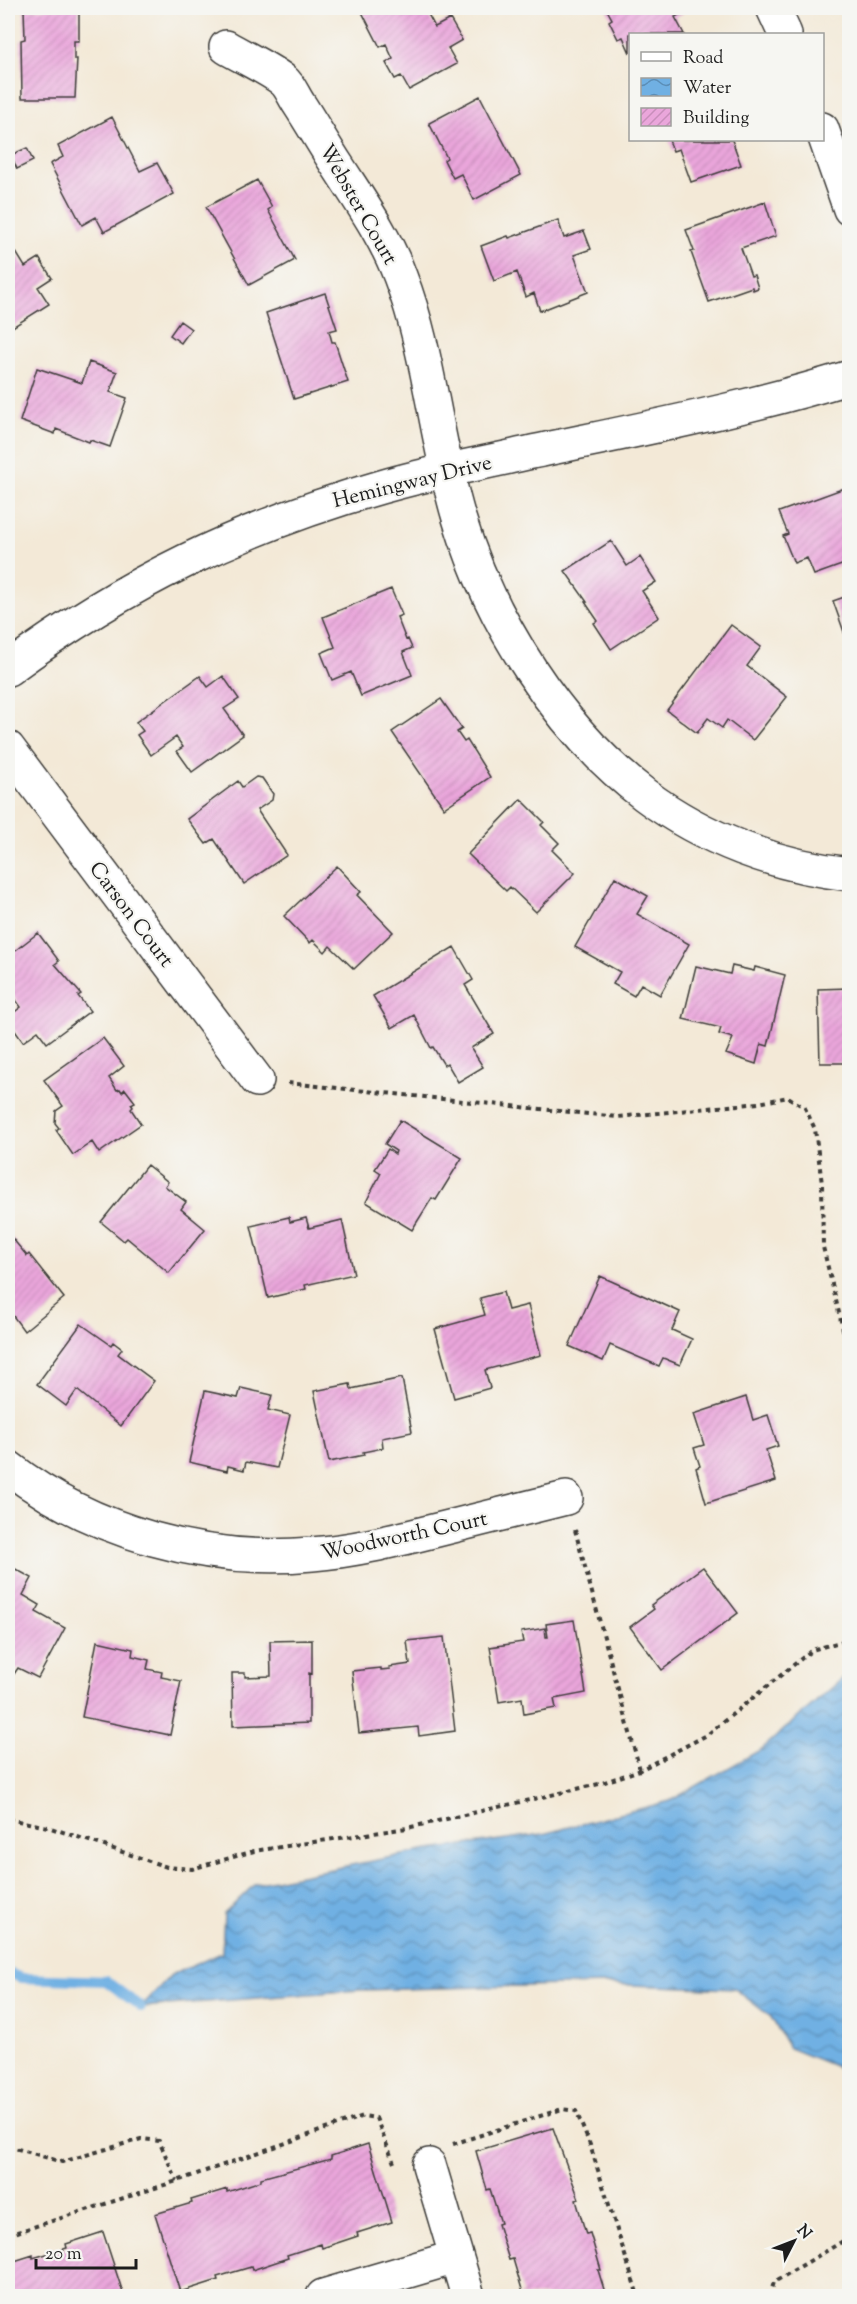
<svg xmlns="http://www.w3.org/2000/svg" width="857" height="2304" font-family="'Sorts Mill Goudy',serif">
  <defs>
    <pattern id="water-waves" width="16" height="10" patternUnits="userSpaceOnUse" patternTransform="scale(1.5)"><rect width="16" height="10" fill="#70b0e3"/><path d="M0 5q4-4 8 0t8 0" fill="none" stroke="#5b8eb7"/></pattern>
    <pattern id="building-hatch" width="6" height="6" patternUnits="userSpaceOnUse" patternTransform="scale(1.5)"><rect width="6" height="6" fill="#eaa6db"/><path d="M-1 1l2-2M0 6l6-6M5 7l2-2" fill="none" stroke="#c88ebb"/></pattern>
  </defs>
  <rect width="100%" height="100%" fill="#f6f6f2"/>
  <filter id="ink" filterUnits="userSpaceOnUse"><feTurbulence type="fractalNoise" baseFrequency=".0167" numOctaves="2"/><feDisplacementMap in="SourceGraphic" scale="12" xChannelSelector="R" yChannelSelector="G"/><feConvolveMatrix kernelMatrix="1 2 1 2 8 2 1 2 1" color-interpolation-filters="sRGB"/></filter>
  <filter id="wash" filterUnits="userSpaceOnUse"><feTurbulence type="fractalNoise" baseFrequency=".008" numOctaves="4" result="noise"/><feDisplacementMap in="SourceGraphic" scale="24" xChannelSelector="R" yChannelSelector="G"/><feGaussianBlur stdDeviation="1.35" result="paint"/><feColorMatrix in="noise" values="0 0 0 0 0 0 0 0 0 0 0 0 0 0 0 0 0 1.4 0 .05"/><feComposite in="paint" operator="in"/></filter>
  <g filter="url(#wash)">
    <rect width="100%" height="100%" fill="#f3e9d7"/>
    <path fill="url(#water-waves)" stroke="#466680" stroke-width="1.5" d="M849,1673V2072L789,2048L771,2017L735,1989L605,1984L360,1990L141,2007L171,1975L222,1953L224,1914L255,1884L423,1851L543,1834L670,1801L762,1749Z"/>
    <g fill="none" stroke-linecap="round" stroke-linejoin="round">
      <path stroke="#70b0e3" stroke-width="10" d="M8,1973L22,1978L106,1981L141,2007"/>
    </g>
    <g id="blocks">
      <path fill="url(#building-hatch)" d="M79,8V41H74V59H77L75,98H22L21,40L25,39L24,9Z
        M371,8H440L428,14L435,27L450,19L462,40L448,48L457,64L409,90L401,76L395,79L386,63L393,59L386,44L380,47L362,12Z
        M606,8H681L683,13L675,17L684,34H630V53L623,37L618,39L609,21L612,19Z
        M480,96L521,175L474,200L461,174L453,178L444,160L447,158L429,123Z
        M112,117L140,171L157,163L174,194L104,232L96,217L82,225L50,164L63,157L58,146Z
        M669,140H732L741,165L691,182L679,149L673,151Z
        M27,148L33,161L17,169L11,155Z
        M257,180L272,207L268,210L295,260L249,285L206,207Z
        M765,202L776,236L741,248L751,276L754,275L758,288L753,290L752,287L709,302L691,252L694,251L686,230Z
        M558,220L564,238L584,231L591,249L574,255L588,292L540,311L534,293L526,297L517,272L494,281L481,246L508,236L509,238Z
        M8,239L25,267L39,258L52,278L38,287L49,304L8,330Z
        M325,293L337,329L329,331L332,342H335L348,382L294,399L266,313Z
        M180,321L191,329L181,343L170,335Z
        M89,362L117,372L110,392L127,398L110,447L90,440L89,442L56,429L55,434L20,421L37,368L82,383Z
        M850,486V562L814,575L807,558L794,563L783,536L788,534L779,512Z
        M611,541L627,566L640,557L656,582L642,591L659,617L611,649L594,623L598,621L585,602H587L565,571Z
        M391,589L402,615L397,617L406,640L408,639L412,648L403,652L412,675L361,696L351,672L332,680L321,653L335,647L323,617Z
        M850,595V646H849L833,601Z
        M731,625L761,647L747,666L787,697L753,740L727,720L722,728L708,718L697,733L667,710Z
        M200,676L208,687L223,676L239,699L224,709L243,735L192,772L177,751L183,747L176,737L151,755L137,735L143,731L136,722Z
        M441,699L462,729L457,732L464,742L467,740L490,777L444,808L392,732Z
        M256,777L262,778L273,794L272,800L257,810L287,855L244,884L214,839L206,844L187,819L238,781L242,787Z
        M521,799L544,822L541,825L559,843L552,850L575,873L536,912L510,887L506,891L468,854Z
        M337,866L361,892L357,895L393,932L354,969L330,946L325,952L313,940L310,943L284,916Z
        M615,877L648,896L637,914L689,944L660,995L641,984L634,996L613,984L620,972L575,947Z
        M38,933L59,961L55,964L81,994L78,996L90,1011L47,1043L38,1031L23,1042L8,1021V1017L21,1007L8,989V956Z
        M454,947L473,980L465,985L494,1034L471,1048L483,1067L458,1082L447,1063L444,1065L433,1047L431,1048L414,1015L392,1028L373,996Z
        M696,966L730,974L732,966L754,971L755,967L785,975L768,1046L761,1044L756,1064L726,1054L733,1038L719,1034L721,1028L683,1019Z
        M850,988V1063H820L818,989Z
        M103,1038L124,1066L109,1078L117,1090L120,1089L122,1092L125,1089L135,1102L131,1104L133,1107L131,1109L141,1124L99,1153L92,1142L73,1155L56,1130L59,1128L55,1123L56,1111L63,1106L44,1080Z
        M400,1120L462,1158L436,1200L432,1198L412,1230L366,1202L381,1173L375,1169L388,1149L395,1154L396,1151L385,1144Z
        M147,1165L168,1182L165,1186L186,1202L181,1209L205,1229L169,1273L127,1238L124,1241L101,1222Z
        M289,1217L290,1222L306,1218L309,1228L342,1220L354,1274L305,1285L306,1289L268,1298L251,1226Z
        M12,1238L27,1256L29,1254L64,1298L24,1331L8,1309V1242Z
        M600,1276L680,1312L672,1330L692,1339L680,1365L663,1358L659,1366L610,1345L603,1361L569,1346Z
        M503,1292L508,1310L528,1305L541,1355L485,1370L490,1388L454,1398L435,1329L485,1315L480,1298Z
        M81,1324L111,1345L113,1342L122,1349L118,1354L154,1381L121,1426L77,1390L66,1406L37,1384Z
        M402,1378L412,1432L382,1438L383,1448L363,1452L364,1455L329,1462L314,1391L350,1384L351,1389Z
        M241,1388L272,1395L268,1410L290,1415L277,1468L246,1462L244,1470L228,1466L227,1471L189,1462L205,1391L238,1398Z
        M746,1397L753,1420L768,1415L778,1446L766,1450L776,1481L706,1503L696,1468L700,1466L694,1448L704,1445L694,1414Z
        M8,1565L32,1578L23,1595L40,1605L36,1612L65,1628L38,1678L18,1668L14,1674L8,1671Z
        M703,1567L738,1613L662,1670L630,1627L654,1609L651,1605Z
        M574,1620L586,1693L554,1699L556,1708L524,1714L522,1698L499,1702L490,1647L523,1642L521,1632L545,1628L546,1637H548L546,1624Z
        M444,1637L455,1731L419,1736L418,1727L359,1733L352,1671L381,1668V1670L390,1669L389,1667L410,1664L407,1641Z
        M312,1640V1674L309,1673V1723L233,1726L232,1673H245V1677L271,1676L270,1641Z
        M97,1641L133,1649L132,1656L149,1660L147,1669L162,1672L161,1677L181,1681L170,1735L82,1717Z
        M553,2128L579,2199L576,2200L586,2234L590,2233L601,2270H598L606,2296H521L520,2294L523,2293L513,2259L509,2260L498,2224L501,2223L490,2189L487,2190L476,2151Z
        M368,2144L392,2222L357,2233L358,2236L322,2248L321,2244L287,2255L288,2258L252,2270L251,2267L217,2277L218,2280L180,2292L155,2214L192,2203L191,2200L227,2189V2192L261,2181V2178L331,2159V2156Z
        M103,2232L124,2296H8V2263L33,2255V2258L67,2248L66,2244Z"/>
    </g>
  </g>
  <g filter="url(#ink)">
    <use href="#blocks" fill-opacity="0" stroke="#3c3b38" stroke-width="1.5"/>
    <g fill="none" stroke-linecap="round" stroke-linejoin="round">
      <g stroke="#3c3b38" stroke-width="36">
        <path id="minor" d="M773,8L785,34
          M226,47C241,56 273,71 284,81C290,86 294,97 299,104C312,124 324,145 337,165C360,201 385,236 400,276C430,353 435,439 459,518C490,621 559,730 645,795C704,839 776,866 850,874
          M822,129L850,209
          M8,669C125,583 241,527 381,487C424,474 469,466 514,456C626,432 740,411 850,377
          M8,748L257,1080
          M8,1467C91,1532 207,1564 312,1554C353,1551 393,1541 433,1531C477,1520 522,1509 566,1498
          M429,2165L468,2296
          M323,2296L456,2257"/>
      </g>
      <path stroke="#3c3b38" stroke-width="4" stroke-dasharray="4.5 4.5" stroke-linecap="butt" d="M288,1083L618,1117L759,1103L788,1097L805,1108L815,1129L822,1184L823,1247L850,1358
        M575,1530L640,1770
        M8,1819L48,1827L167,1867L192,1869L254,1851L407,1828L599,1784L640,1770L707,1735L812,1650L850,1639
        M453,2144L562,2109L576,2111L590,2145L638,2296
        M8,2146L62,2162L141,2139L159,2141L177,2181
        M846,2167L850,2175
        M8,2235L177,2181L363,2116L376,2118L394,2163
        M770,2296L774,2282L850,2237
        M825,2296L827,2292"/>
      <use href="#minor" stroke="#fff" stroke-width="33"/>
    </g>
  </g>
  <g text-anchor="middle" stroke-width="4.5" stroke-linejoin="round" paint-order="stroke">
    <g font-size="21" fill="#1c1c1c" stroke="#f6f6f2">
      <text transform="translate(359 204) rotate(60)" y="7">Webster Court</text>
      <text transform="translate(412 481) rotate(-14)" y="7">Hemingway Drive</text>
      <text transform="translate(132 914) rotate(53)" y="7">Carson Court</text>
      <text transform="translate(404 1535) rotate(-12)" y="7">Woodworth Court</text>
    </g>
  </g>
  <rect width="857" height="2304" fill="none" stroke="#f6f6f2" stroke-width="30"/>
  <rect x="629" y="33" width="195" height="108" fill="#f6f6f2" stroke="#9f9f9c" stroke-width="1.5"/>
  <rect x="641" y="52" width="30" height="9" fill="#ffffff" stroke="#9f9f9c" stroke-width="1.5"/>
  <text x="683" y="63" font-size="18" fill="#1c1c1c">Road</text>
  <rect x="641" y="78" width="30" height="18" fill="url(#water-waves)" stroke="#9f9f9c" stroke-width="1.5"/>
  <text x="683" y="93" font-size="18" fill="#1c1c1c">Water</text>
  <rect x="641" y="108" width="30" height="18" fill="url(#building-hatch)" stroke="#9f9f9c" stroke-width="1.5"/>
  <text x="683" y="123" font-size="18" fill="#1c1c1c">Building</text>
  <g transform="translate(794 2241) rotate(48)" stroke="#f6f6f2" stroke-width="4.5" paint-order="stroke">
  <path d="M0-4.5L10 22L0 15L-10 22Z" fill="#1c1c1c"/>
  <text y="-9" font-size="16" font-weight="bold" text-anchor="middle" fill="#1c1c1c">N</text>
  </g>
  <path d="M36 2259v9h100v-9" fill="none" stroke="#1c1c1c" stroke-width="3"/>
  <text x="45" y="2259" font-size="18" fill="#1c1c1c" stroke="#f6f6f2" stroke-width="4.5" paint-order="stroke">20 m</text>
</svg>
